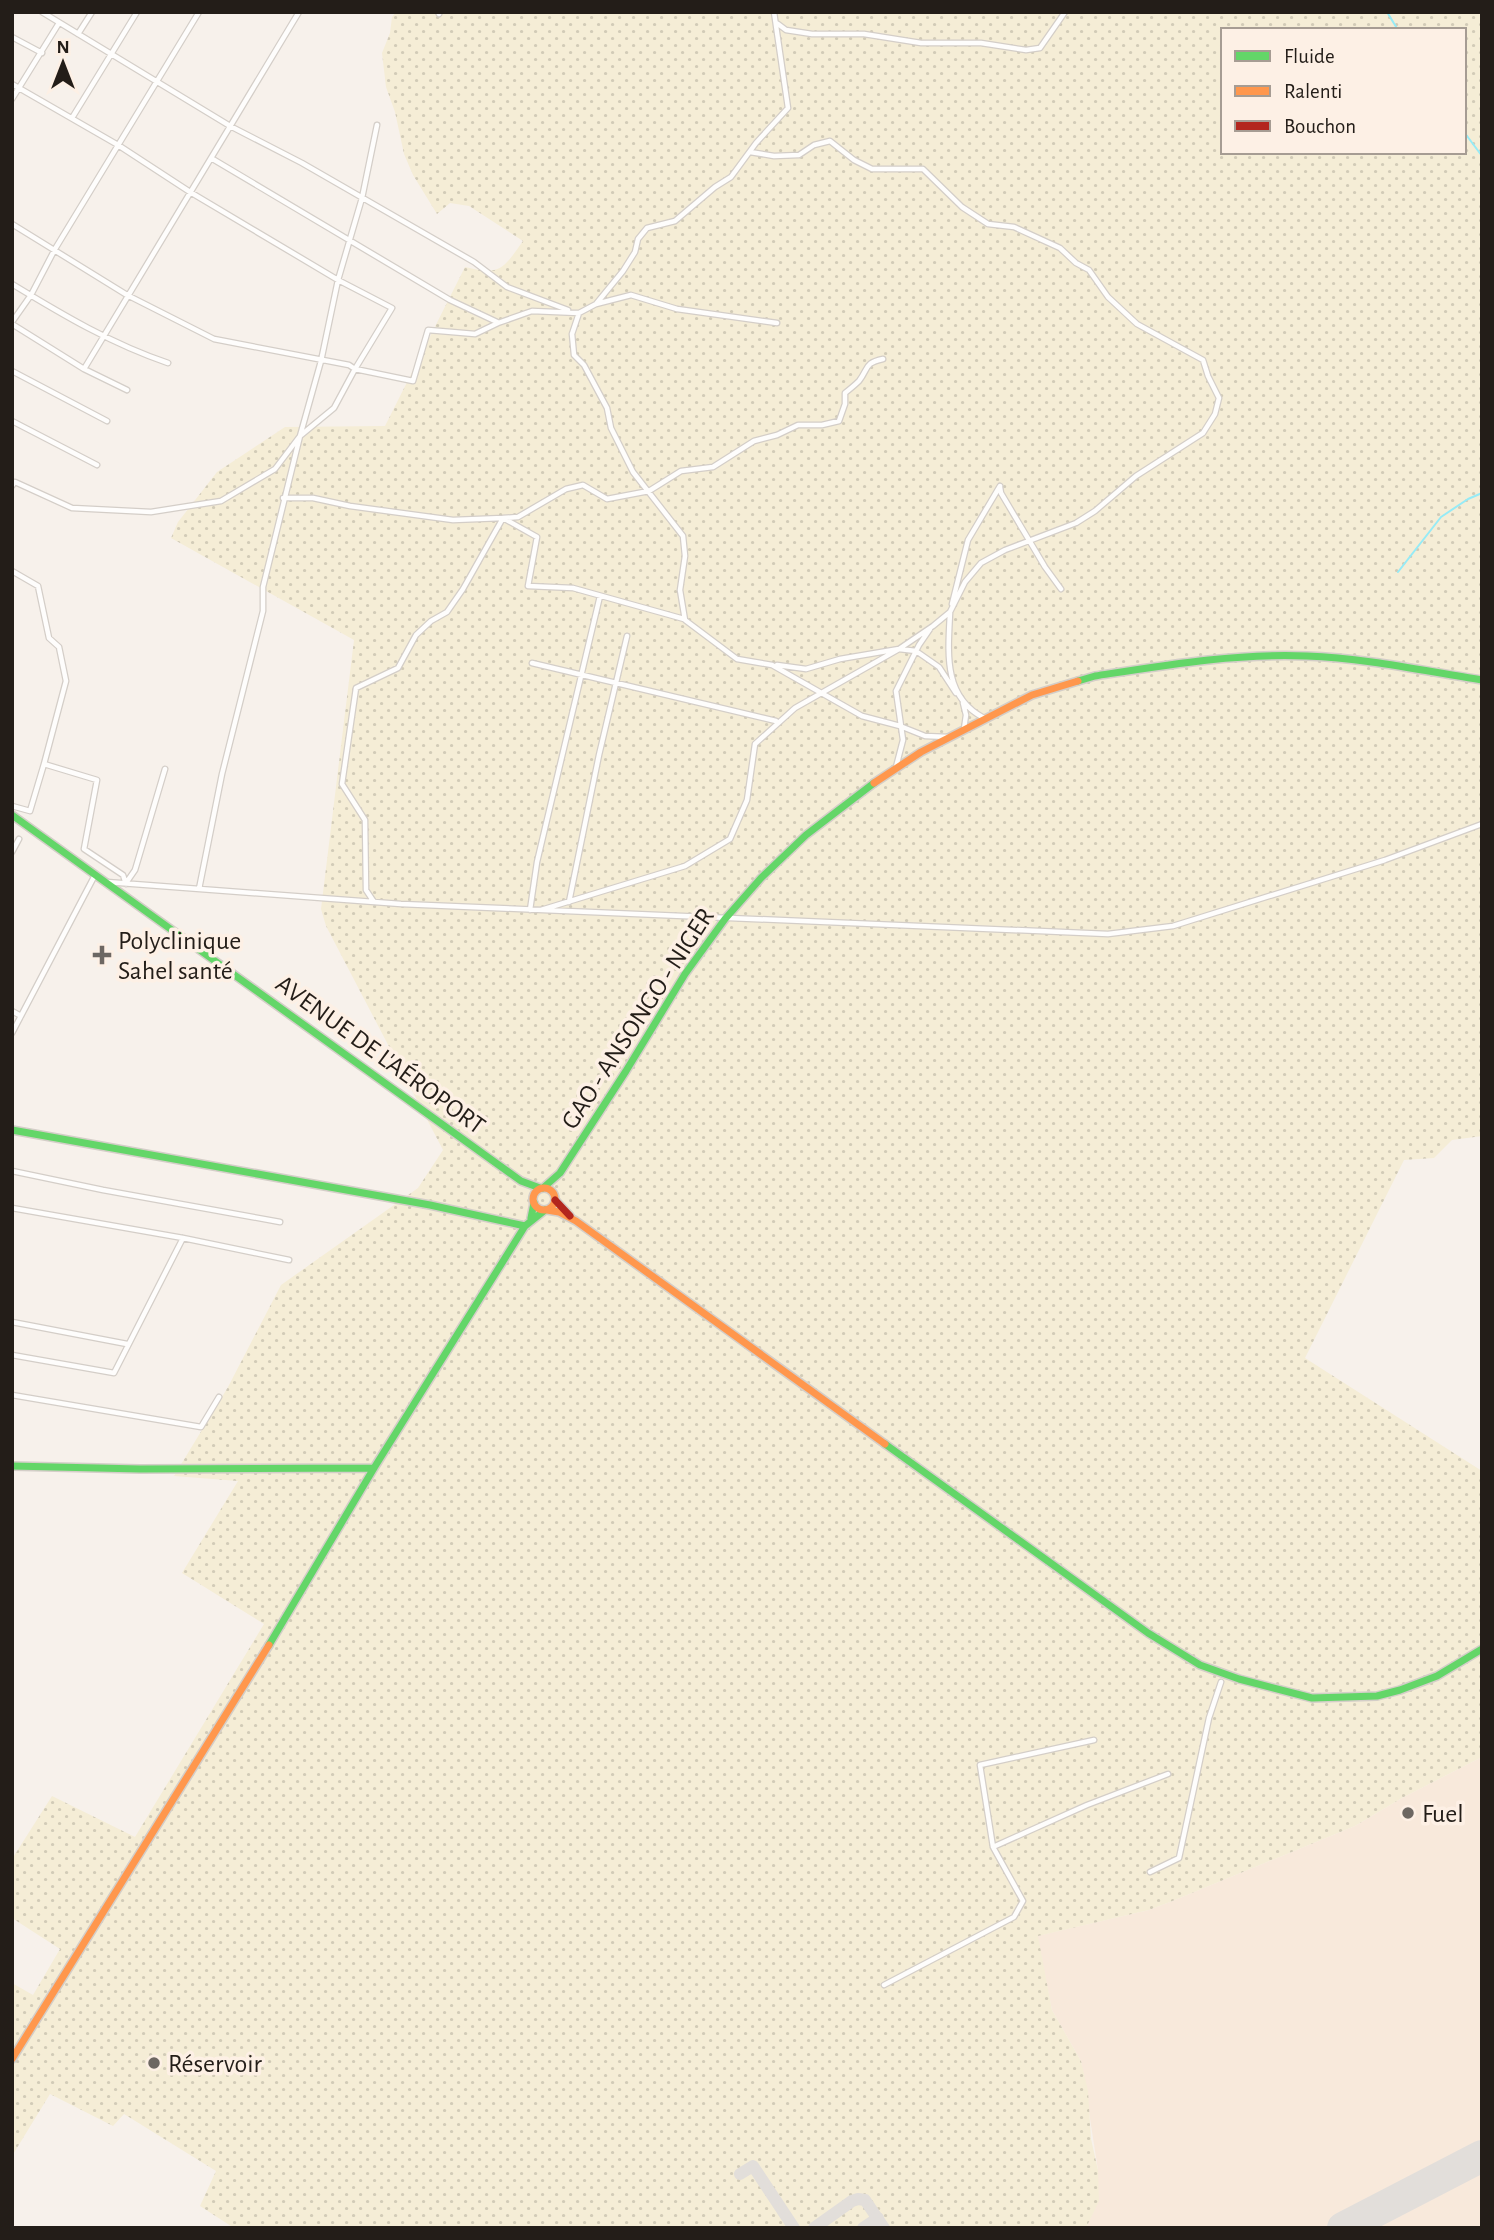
<svg xmlns="http://www.w3.org/2000/svg" width="1494" height="2240" font-family="'Alegreya Sans',sans-serif">
  <defs>
    <pattern id="sand-dots" width="8" height="8" patternUnits="userSpaceOnUse" patternTransform="scale(1.75)"><rect width="8" height="8" fill="#f5edd6"/><path d="M2 2h.1M6 6h.1" fill="none" stroke="#d2cbb7" stroke-width="1.8" stroke-linecap="round"/></pattern>
  </defs>
  <rect width="100%" height="100%" fill="#f7f1eb"/>
  <path fill="#f8e9db" d="M1482,1757V2228H1086L1098,2200V2170L1081,2061L1052,2010L1037,1936L1149,1910L1170,1902L1355,1826L1402,1798Z"/>
  <path fill="url(#sand-dots)" fill-rule="evenodd" d="M396,12H1482V1136L1452,1140L1434,1158L1404,1160L1305,1358L1482,1471V1757L1402,1798L1355,1826L1170,1902L1149,1910L1038,1936L1052,2010L1081,2061L1088,2091L1091,2139L1098,2170L1099,2201L1086,2228H234L200,2206L216,2171L124,2114L113,2126L50,2094L12,2156V1983L33,1995L60,1949L12,1918V1859L52,1796L135,1837L264,1624L182,1573L238,1481L174,1476L228,1387L281,1285L418,1188L443,1150L326,926L321,909L354,640L171,538L178,522L217,472L285,427L385,426L465,267C501,276 503,269 523,241L469,206L450,203L437,214L413,175L404,154L395,112L386,87L382,53L390,33L392,17ZM1223,30H1464V152H1223Z"/>
  <g fill="none" stroke-linecap="round" stroke-linejoin="round">
    <path stroke="#96ebf6" stroke-width="2" d="M1387,12L1398,30
      M1464,132L1482,156
      M1398,572L1441,517L1468,499L1482,493"/>
    <path stroke="#e2deda" stroke-width="12" d="M740,2174L753,2166L794,2228
      M814,2228L852,2201L858,2199L865,2200L884,2228
      M863,2228L878,2218"/>
    <path stroke="#e2deda" stroke-width="32" d="M1343,2228L1482,2156"/>
    <g stroke="#d4cec8" stroke-width="7">
      <path id="street" d="M42,12L230,126L302,163L474,262L507,287L568,310
        M438,12L439,14
        M778,24L786,30L812,34H864L921,43H981L1026,50L1040,48L1065,12
        M78,34L92,12
        M12,37L42,53
        M12,84L118,145L190,192L338,280L392,308L355,369L349,365L214,339L127,295L12,224
        M12,99L59,23
        M72,118L137,12
        M211,158L450,300L497,322
        M12,284C63,315 112,344 168,363
        M596,304L623,271L635,252L638,239L647,228L675,221L715,187L731,177L756,143L788,108L774,12
        M579,313L572,334L574,355L584,365L607,408L611,428L633,472L683,536L685,556L680,590L685,620L737,659L772,665L862,716L900,726L925,736L949,737
        M12,322L31,295L55,249L199,12
        M12,324L84,369L127,390
        M84,369L299,12
        M12,371L107,421
        M12,421L97,465
        M12,486L15,482L72,508L151,512L221,501L275,469L300,436L321,361L338,280L362,198L377,125
        M1000,487L1001,493L1045,567L1061,589
        M283,498H313L350,506L453,520L503,518L537,537L528,586L573,588L684,619
        M12,571L38,586L49,638L59,647L66,681L44,764L97,780L84,849L123,875L126,884
        M952,604L968,540L1000,486
        M950,613C948,653 943,697 984,718
        M532,663L776,721
        M777,665L806,669L840,659L899,649L916,651L939,667L956,693
        M963,703L966,715L964,729
        M896,767L903,740L896,691L919,645L930,629
        M12,806L30,811L44,764
        M12,852L19,839
        M107,882L401,904L1108,934L1173,926L1385,860L1482,824
        M126,883L135,870L165,769
        M199,889L222,774L263,611V587L300,436L334,408L355,369L413,381L428,330L475,334L498,323L532,311L579,313L596,304L631,295L677,309L777,323
        M374,902L366,890L365,820L342,784L356,688L398,668L416,635L431,621L447,612L463,589L503,518L518,517L566,489L583,485L607,499L649,491L681,471L713,467L754,441L777,435L798,425H822L839,421L845,404V393C850,389 855,385 859,381C869,368 864,363 883,359
        M569,902L599,755L627,636
        M530,910L537,862L600,596
        M541,910L685,866L730,839L747,800L755,744L795,708L899,649L933,626L950,612L965,582L981,563L1005,550L1076,523L1095,511L1136,476L1203,433L1215,414L1219,398L1208,376L1203,360L1137,324L1108,297L1089,270L1076,263L1060,248L1014,227L988,224L962,207L923,169H872L854,160L830,141L814,145L799,155L774,156L750,152
        M12,1011L21,1016
        M12,1033L95,875
        M12,1171L103,1190L280,1222
        M12,1208L183,1238L289,1260
        M12,1322L127,1344
        M12,1355L114,1373L183,1238
        M12,1395L201,1427L219,1397
        M993,1847L980,1765L1094,1740
        M1150,1872L1179,1858L1209,1718L1221,1682
        M884,1985L1014,1917L1023,1901L993,1847L1087,1805L1168,1774"/>
    </g>
    <g stroke="#d4cec8" stroke-width="10">
      <path id="fast" d="M1078,681L1095,676C1166,665 1236,653 1307,656C1366,658 1424,671 1482,680
        M12,815L521,1181L540,1188
        M12,1130L430,1205L525,1226
        M543,1188L560,1173L626,1071L685,974L725,919L761,878L806,835L874,783
        M531,1218L534,1203
        M885,1444L1148,1633L1200,1665L1239,1679L1312,1698L1377,1696L1400,1690L1437,1676L1482,1649
        M12,1466L140,1469L374,1468
        M269,1645L374,1468L525,1226L545,1210"/>
    </g>
    <g stroke="#d4cec8" stroke-width="10">
      <path id="slow" d="M874,783L921,752L1032,695L1078,681
        M533 1199a11 11 0 1 1 22 0a11 11 0 1 1-22 0Z
        M547,1210L559,1212L576,1221L885,1444
        M12,2059L269,1645"/>
    </g>
    <g stroke="#d4cec8" stroke-width="10">
      <path id="jam" d="M555,1200L570,1216"/>
    </g>
    <use href="#street" stroke="#fefdfc" stroke-width="4.5"/>
    <use href="#fast" stroke="#63d668" stroke-width="7"/>
    <use href="#slow" stroke="#ff974d" stroke-width="7"/>
    <use href="#jam" stroke="#b3261e" stroke-width="7"/>
  </g>
  <g fill="#6d6762" stroke="#fdf0e5" stroke-width="2.5">
    <path d="M98.5 944.5h7v7h7v7h-7v7h-7v-7h-7v-7h7z"/>
    <circle cx="1408" cy="1813" r="7"/>
    <circle cx="154" cy="2063" r="7"/>
  </g>
  <g text-anchor="middle" stroke-width="7" stroke-linejoin="round" paint-order="stroke">
    <g font-size="26" fill="#231d18" stroke="#fdf0e5" text-anchor="start">
      <text x="118" y="949">Polyclinique<tspan x="118" dy="30">Sahel santé</tspan></text>
      <text x="1422" y="1822">Fuel</text>
      <text x="168" y="2072">Réservoir</text>
    </g>
    <g font-size="26" fill="#231d18" stroke="#fdf0e5">
      <text transform="translate(637 1018) rotate(-57)" y="9">GAO - ANSONGO - NIGER</text>
      <text transform="translate(381 1054) rotate(36)" y="9">AVENUE DE L'AÉROPORT</text>
    </g>
  </g>
  <rect width="1494" height="2240" fill="none" stroke="#231d18" stroke-width="28"/>
  <rect x="1221" y="28" width="245" height="126" fill="#fdf0e5" stroke="#a69c93" stroke-width="2"/>
  <rect x="1235" y="51" width="35" height="10" fill="#63d668" stroke="#a69c93" stroke-width="2"/>
  <text x="1284" y="63" font-size="21" fill="#231d18">Fluide</text>
  <rect x="1235" y="86" width="35" height="10" fill="#ff974d" stroke="#a69c93" stroke-width="2"/>
  <text x="1284" y="98" font-size="21" fill="#231d18">Ralenti</text>
  <rect x="1235" y="121" width="35" height="10" fill="#b3261e" stroke="#a69c93" stroke-width="2"/>
  <text x="1284" y="133" font-size="21" fill="#231d18">Bouchon</text>
  <g transform="translate(63 63)" stroke="#fdf0e5" stroke-width="5" paint-order="stroke">
  <path d="M0-5L12 26L0 18L-12 26Z" fill="#231d18"/>
  <text y="-10" font-size="19" font-weight="bold" text-anchor="middle" fill="#231d18">N</text>
  </g>
</svg>
